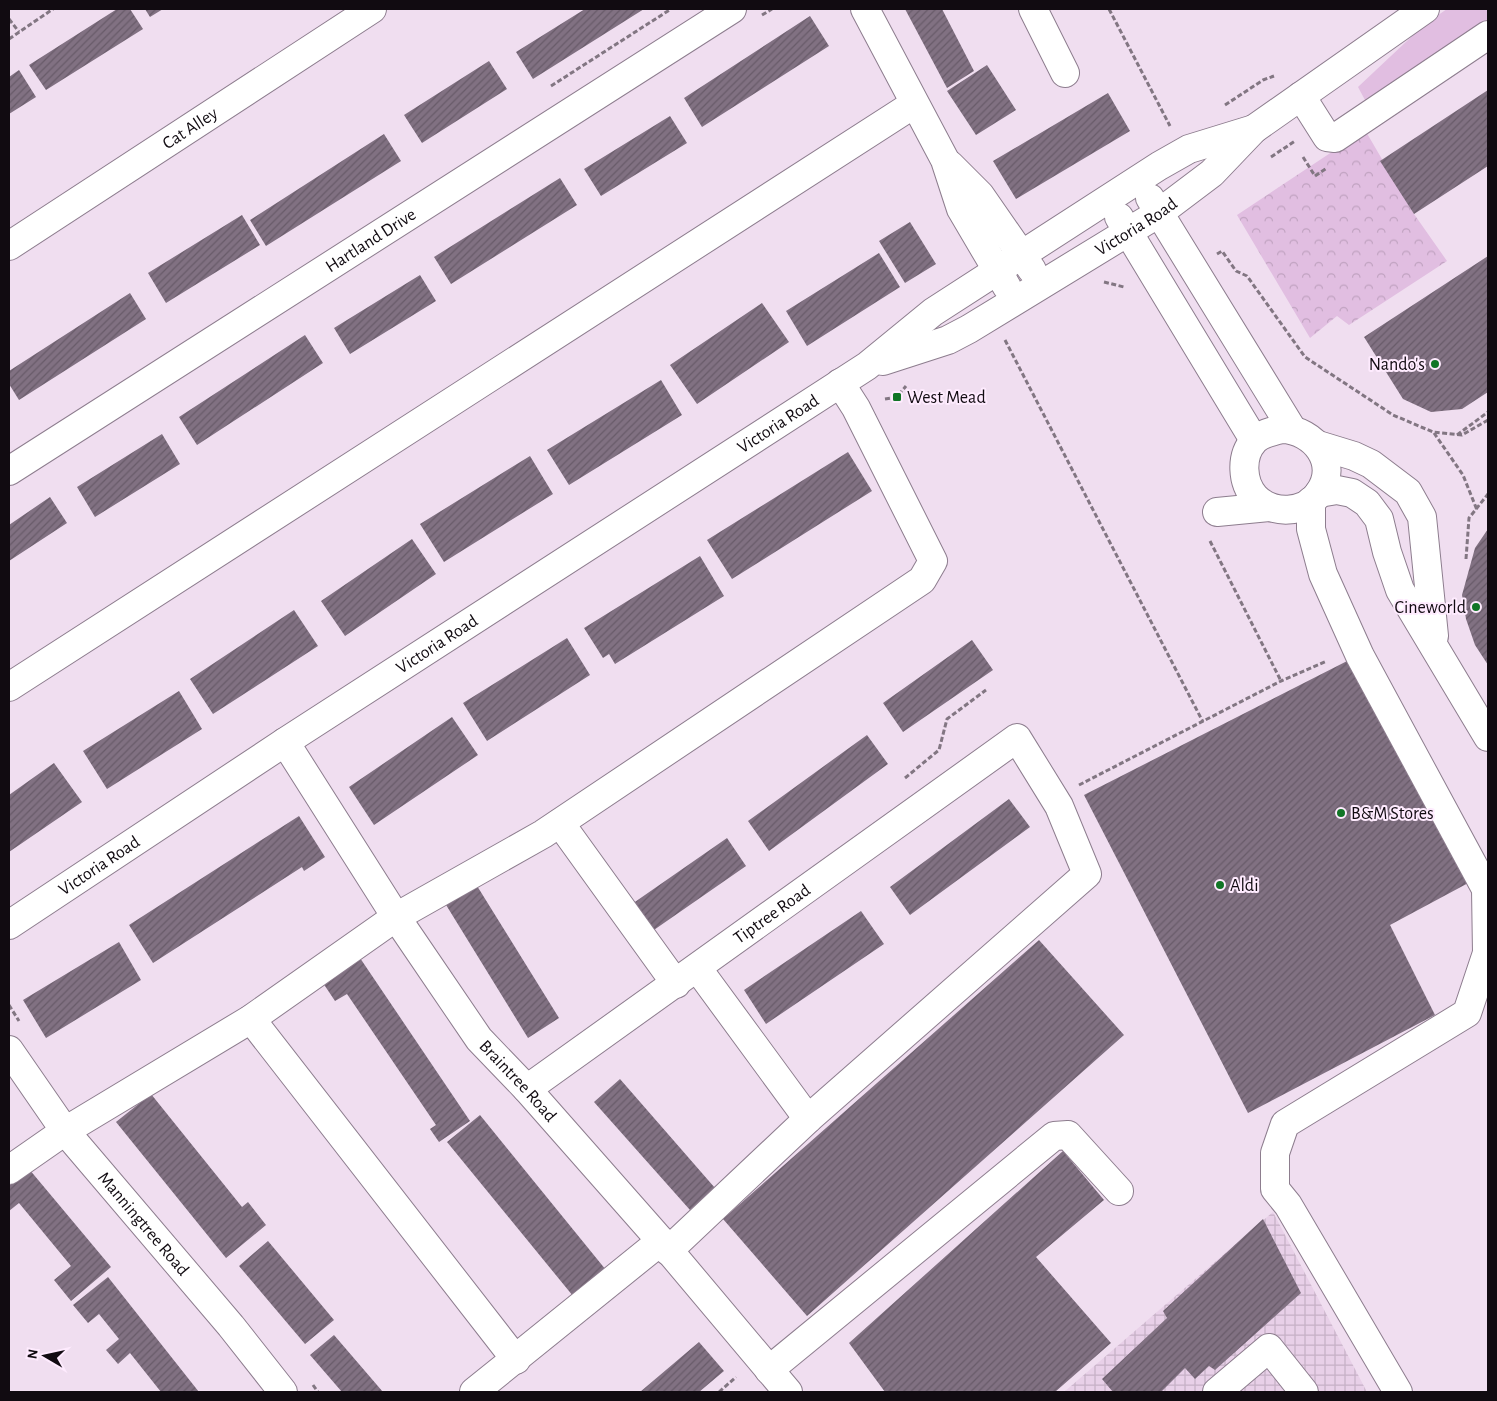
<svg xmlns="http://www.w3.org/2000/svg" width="1497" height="1401" font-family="'Alegreya Sans',sans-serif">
  <defs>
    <pattern id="industrial-grid" width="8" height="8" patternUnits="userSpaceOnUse" patternTransform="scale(1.25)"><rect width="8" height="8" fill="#e8d0e8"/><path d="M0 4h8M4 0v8" fill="none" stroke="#c6b1c6"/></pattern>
    <pattern id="park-crowns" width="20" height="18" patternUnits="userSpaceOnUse" patternTransform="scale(1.25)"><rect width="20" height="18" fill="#e1bee1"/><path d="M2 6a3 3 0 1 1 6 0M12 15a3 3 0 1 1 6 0" fill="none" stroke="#c0a2c0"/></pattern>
    <pattern id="building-hatch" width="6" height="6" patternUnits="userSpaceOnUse" patternTransform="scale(1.25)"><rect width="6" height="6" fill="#817182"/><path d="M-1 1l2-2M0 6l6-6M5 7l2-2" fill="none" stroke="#685b69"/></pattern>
  </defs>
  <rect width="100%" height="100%" fill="#f0def0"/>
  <path fill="url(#industrial-grid)" d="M1273,1212L1367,1392H1064Z"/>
  <path fill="#e1bee1" d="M1447,9H1488V19L1365,100L1358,87L1425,24Z"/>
  <path fill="url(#park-crowns)" d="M1365,130L1414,214L1447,261L1349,325L1337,316L1310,338L1237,215Z"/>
  <path fill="url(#building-hatch)" d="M117,9H130L143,29L46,90L29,65Z
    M145,9H163L150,17Z
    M585,9H644L533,79L516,52Z
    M905,9H942L974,71L947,88Z
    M810,16L829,46L702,127L684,98Z
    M489,61L507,89L422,143L404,115Z
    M987,65L1016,110L976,135L947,91Z
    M19,70L36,97L9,114V77Z
    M1488,90V166L1414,214L1380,161Z
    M1108,93L1130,131L1016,199L993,161Z
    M670,116L687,143L601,196L584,169Z
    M384,134L401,161L266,246L250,220Z
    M560,178L577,205L451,284L434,257Z
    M242,215L260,245L166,303L148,273Z
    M910,222L936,264L905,283L879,241Z
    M879,253L900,287L807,346L786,311Z
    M1488,256V392L1462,409L1431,412L1403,399L1364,337Z
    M420,275L436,301L350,354L334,328Z
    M130,293L146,319L19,400L9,384V371Z
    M762,303L789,342L697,404L670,365Z
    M305,335L323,363L197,445L179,417Z
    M661,380L682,415L569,485L547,450Z
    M162,434L180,464L95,517L77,487Z
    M848,452L872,491L732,579L707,540Z
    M530,456L553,494L444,562L420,524Z
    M50,497L67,523L9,561V525Z
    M1488,529V665L1475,645L1466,619L1462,595L1475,548Z
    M412,539L436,574L345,636L321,601Z
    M700,556L724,596L615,664L609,654L603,658L584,628Z
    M294,610L318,646L213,714L190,679Z
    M567,638L590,675L487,741L463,703Z
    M972,640L993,670L903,732L883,703Z
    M1355,657L1472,881L1390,925L1435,1015L1248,1113L1084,795Z
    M179,691L202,729L107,789L83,751Z
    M452,717L478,755L374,825L349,787Z
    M867,735L888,764L769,851L748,821Z
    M54,763L82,802L9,852V795Z
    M1009,799L1030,827L910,915L890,887Z
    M299,816L325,857L304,871L302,867L153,963L129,925Z
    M727,838L746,866L651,932L632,904Z
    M474,881L559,1018L528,1038L443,900Z
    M861,911L884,944L766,1024L744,990Z
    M1039,940L1124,1035L807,1316L723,1219Z
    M119,942L141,980L46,1038L23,1000Z
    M358,955L470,1121L439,1142L430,1129L436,1125L347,994L335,1001L321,980Z
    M620,1079L715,1188L690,1210L594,1102Z
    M151,1094L242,1207L248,1202L266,1225L226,1258L116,1122Z
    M480,1115L606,1270L573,1296L447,1142Z
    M1063,1151L1104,1200L1036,1257L1111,1343L1055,1392H885L849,1343Z
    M29,1169L111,1267L71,1301L54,1280L71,1266L19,1203L9,1211V1186Z
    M1263,1219L1301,1293L1215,1370L1209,1366L1195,1379L1185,1368L1161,1392H1113L1102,1379L1167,1318L1163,1311Z
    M268,1241L334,1320L305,1344L239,1266Z
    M108,1277L199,1392H161L130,1353L118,1364L106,1350L119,1339L99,1314L88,1323L73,1305Z
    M334,1335L383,1392H342L310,1355Z
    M699,1342L724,1371L699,1392H640Z"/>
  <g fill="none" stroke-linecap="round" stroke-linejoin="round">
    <g stroke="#8d7d8e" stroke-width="30">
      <g id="minor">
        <path d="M865,9L945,160L961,209L1007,287"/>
        <path d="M1033,9L1065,73"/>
        <path d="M1301,96L1327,137L1335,138L1488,35"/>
        <path d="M950,165L980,195L1032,270"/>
        <path d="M1150,198L1292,429"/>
        <path d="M1119,217L1254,440"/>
        <path id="s1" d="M9,246L372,9"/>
        <path id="s2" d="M883,361L948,340L969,329L1159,213L1212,173L1254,129L1425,9"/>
        <path d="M1282,429C1314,430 1340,463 1319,493C1305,514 1272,515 1255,497C1242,483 1240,456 1254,441C1260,434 1273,431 1282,429Z"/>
        <path d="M1318,445L1354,456L1371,464L1408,492L1422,517L1434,636"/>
        <path id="s3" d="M9,471L732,9"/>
        <path d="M1319,493L1337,490L1352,493L1367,503L1379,519L1387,552L1400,590L1488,737"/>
        <path d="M1311,501V529L1323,574L1360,656L1486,889L1487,953L1467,1013L1285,1124L1275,1153V1189L1288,1205L1398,1392"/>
        <path d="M1217,512L1269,507"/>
        <path d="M9,687L914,104"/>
        <path id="s4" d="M285,742L396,917L479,1039L527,1089L661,1241L788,1392"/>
        <path d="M560,823L676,984"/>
        <path id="s5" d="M9,925L285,742L867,366L933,312L1159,166L1189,149L1254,129"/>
        <path d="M698,969L808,1119"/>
        <path d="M251,1019L516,1360"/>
        <path id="s6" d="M9,1050L65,1131L231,1326L283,1392"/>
        <path id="s7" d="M527,1089L1017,738L1059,806L1087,874L808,1119L668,1251"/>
        <path d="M9,1170L65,1131L251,1019L396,917L543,834L922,580L933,561L856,408L840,383"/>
        <path d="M769,1370L1054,1136L1068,1135L1119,1191"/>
        <path d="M474,1392L661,1241"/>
        <path d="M1217,1392L1269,1348L1304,1392"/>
      </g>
    </g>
    <path stroke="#827682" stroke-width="3" stroke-dasharray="5 2.5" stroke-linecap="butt" d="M1109,9L1170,126
      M762,15L772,9
      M9,19L19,32
      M9,39L53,9
      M551,86L671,9
      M1225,105L1263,80L1274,76
      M1271,157L1295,141
      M1303,157L1315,176L1327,168
      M1217,254L1222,251L1236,271L1247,276L1305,357L1393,415L1433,432L1462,435L1488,420
      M1104,282L1124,287
      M1005,340L1203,722
      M885,399L897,397L906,386
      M1434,433L1463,475L1477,510
      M1457,435L1488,412
      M1210,541L1281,681
      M1466,559L1469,518L1488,494
      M905,778L939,750L947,719L986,690
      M1079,785L1281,681L1327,661
      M9,1005L19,1021
      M313,1385L318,1392
      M719,1392L736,1377"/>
    <use href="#minor" stroke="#fff" stroke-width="28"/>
  </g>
  <g fill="#117526" stroke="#feebfe" stroke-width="2">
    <circle cx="1435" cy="364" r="5"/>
    <rect x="892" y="392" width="10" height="10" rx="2.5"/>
    <circle cx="1476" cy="607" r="5"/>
    <circle cx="1341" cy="813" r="5"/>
    <circle cx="1220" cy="885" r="5"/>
  </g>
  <g text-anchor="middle" stroke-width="4" stroke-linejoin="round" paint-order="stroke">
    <g font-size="18" fill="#110b11" stroke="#feebfe">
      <text dy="6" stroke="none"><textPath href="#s1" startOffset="216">Cat Alley</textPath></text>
      <text dy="6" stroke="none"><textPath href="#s2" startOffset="288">Victoria Road</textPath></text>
      <text dy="6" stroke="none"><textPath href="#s3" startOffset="429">Hartland Drive</textPath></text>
      <text dy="6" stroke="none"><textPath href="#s5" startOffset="918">Victoria Road</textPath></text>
      <text dy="6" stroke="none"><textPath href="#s5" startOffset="512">Victoria Road</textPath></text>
      <text dy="6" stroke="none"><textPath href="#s5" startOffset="108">Victoria Road</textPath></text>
      <text dy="6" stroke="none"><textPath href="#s7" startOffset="301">Tiptree Road</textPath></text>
      <text dy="6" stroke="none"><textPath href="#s4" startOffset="412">Braintree Road</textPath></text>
      <text dy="6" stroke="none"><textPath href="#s6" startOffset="220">Manningtree Road</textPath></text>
    </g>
    <g font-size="18" fill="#110b11" stroke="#feebfe" text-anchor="start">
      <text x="1425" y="370" text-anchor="end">Nando's</text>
      <text x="907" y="403">West Mead</text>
      <text x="1466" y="613" text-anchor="end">Cineworld</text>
      <text x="1351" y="819">B&amp;M Stores</text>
      <text x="1230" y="891">Aldi</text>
    </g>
  </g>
  <rect width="1497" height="1401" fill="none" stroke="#110b11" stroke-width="20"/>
  <g transform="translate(45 1356) rotate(279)" stroke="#feebfe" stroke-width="4" paint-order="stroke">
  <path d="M0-4L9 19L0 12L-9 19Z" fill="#110b11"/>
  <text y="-8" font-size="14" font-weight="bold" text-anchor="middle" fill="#110b11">N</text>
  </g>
</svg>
